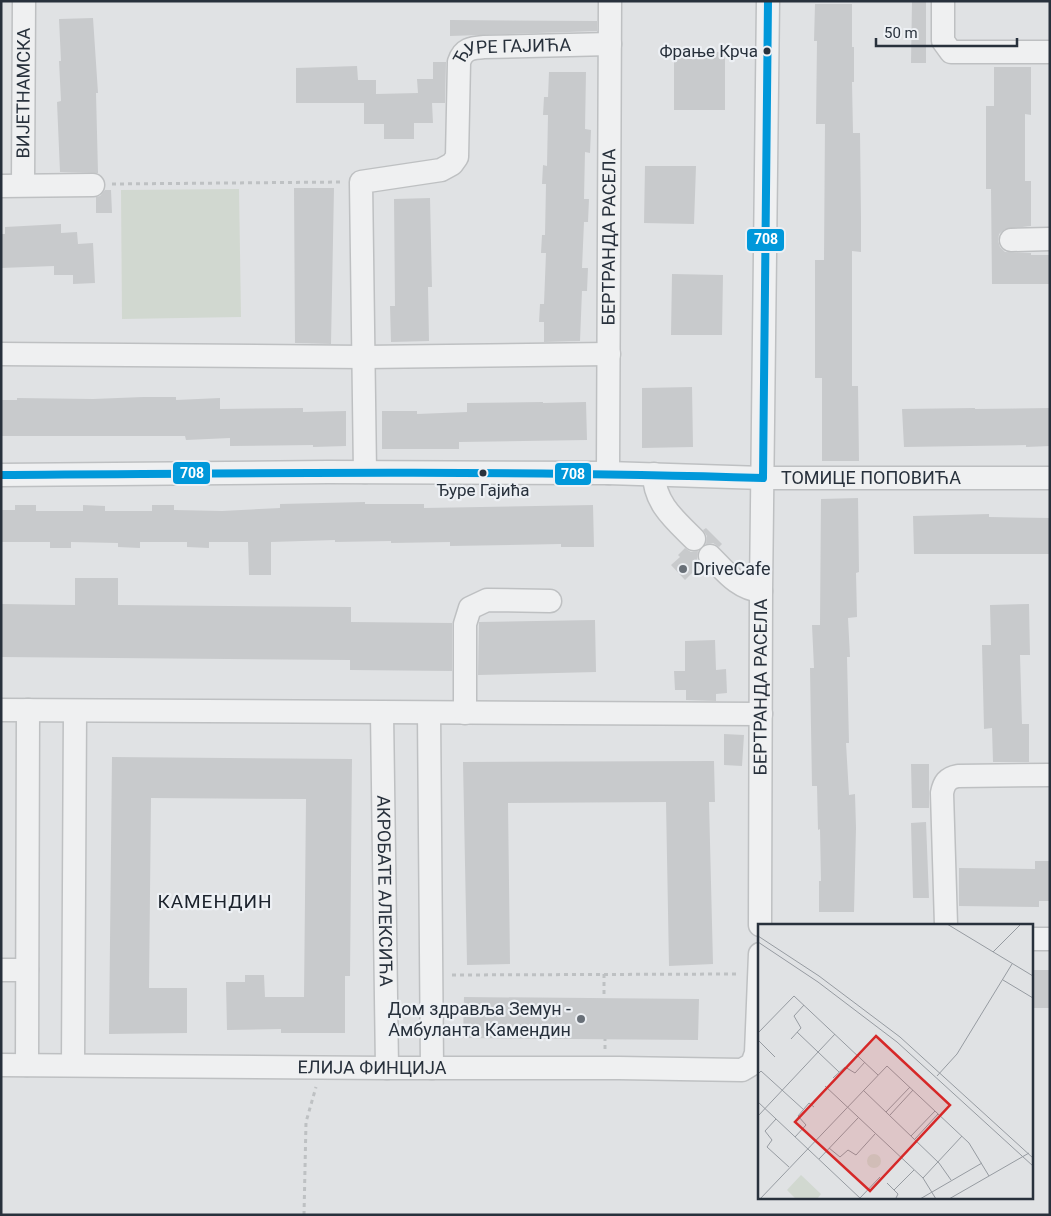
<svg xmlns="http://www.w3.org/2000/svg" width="1051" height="1216" font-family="Roboto,sans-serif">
  <rect width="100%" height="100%" fill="#e0e2e4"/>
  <path fill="#d1d8d0" d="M239,189L241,317L122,319L121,190Z"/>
  <path fill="#c8cacc" d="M912,1H926V63H911Z
    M815,4H852V47H854V82H852L853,133H860L861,218V252L852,251V386H858L859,461H822V378H815V260H824L825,124H816L817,41H814Z
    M93,18L98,93H96L98,173L60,172L57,102L61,101L59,61H61L59,19Z
    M450,20L597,21V31L450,36Z
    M674,52H725V110H674Z
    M433,62H446L445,103H432L433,123H414V139H384V124H364V103H296V68L357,66L358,80H376V94L418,93L417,79H433Z
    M994,67H1031V115L1025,114V181H1031V226L1005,229L999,234L998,241L1000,247L1005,252L1031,253V255H1050V284H992L991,189H986V106H994Z
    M549,72H586L585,129L591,130L590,153L585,152L584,199H589L588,222H584L582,268H588L587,291H582L580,341L544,342V322H539L540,304H544L546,253H541L542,235H545L546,184H542L543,165L547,166L548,115H543L544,97H548Z
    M645,166H696L694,224L644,223Z
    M294,188H334L331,344L295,343Z
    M105,190H111L112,213H96V197L100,196Z
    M430,198L432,287H428L429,341L391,342L390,306H395L394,199Z
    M61,224V233L77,232L78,244L93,243L95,283L73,284V275H54V266L1,268V234H5V227Z
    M672,274L723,275L722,335H671Z
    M692,387L693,447L642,448V388Z
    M143,397H176V400L220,398V409L303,408V412L346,411V446L313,447V445L230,446V438L186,440L185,436H1V400H17V398L93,399Z
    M543,402V403L586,402L587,440L459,442V449H382V411H417V414L467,412V403Z
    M975,408V409L1050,408V446L1026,447V445L904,447L902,409Z
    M858,498L859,572L856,573L857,617L848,618L850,657H847L849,743H846L849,795L855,794L856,828L854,912H819V881H821L820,829L818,830L817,786H812L810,668H814L812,625H820L821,499Z
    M365,502V504H424V508L593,505L594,547H561V544L450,546V542L391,543V541L335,542V540L271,542V575H249L248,542H209V548L187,547V542H140V548L118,547V543L71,542V548H50V542H1V510H15V505H36V511H83V505L105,506V511H152V505H174V510L222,511L280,508V504Z
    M989,514V517L1050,518V554H914L913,516Z
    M706,528L722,544L719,547L713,543L706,544L707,536L703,530Z
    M685,548L691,552L698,551L697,559L700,565L685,580L671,565L680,557L678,555Z
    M75,578H118V605L351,607V622L452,623V671L350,670V660L1,657V604L75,605Z
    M1029,604L1030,655H1020L1022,724H1029V762H993L992,728L984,729L982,645H991L990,605Z
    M595,620L596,672L478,675L479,622Z
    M715,640L716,670L726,669L727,693L716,694V701L686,700V690H675L674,671H685V641Z
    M724,734L744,735L742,766L724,765Z
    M112,757L352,759L350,976H345V1033H281V1029L227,1030L226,982H245V975H264L265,997H304L306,799L151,798L149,988H187V1033L109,1034Z
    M714,761L715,802H709L713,964L669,966L666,802L508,803L510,964L467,965L463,762Z
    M911,764H929V808H912Z
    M926,822L929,898H913L911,823Z
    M1035,861H1050V901H1039V907L959,906V868L1035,869Z
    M1032,970H1050V1008H1032Z
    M464,997L699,999L698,1040L463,1038Z"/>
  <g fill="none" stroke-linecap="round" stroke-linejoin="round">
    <g stroke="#bec0c2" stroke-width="25">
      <g id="minor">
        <path d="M943,1V41L951,52H1050"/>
        <path id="s1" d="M23,184L24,1"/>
        <path d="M1,186L93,185"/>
        <path d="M1011,240L1050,239"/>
        <path d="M1,354L364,357L609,354"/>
        <path id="s2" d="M365,472L361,182L441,170L452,164L457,157L459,62C463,49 471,48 484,47L610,44"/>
        <path id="s3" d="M608,473L610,1"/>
        <path d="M654,474C654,503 675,520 694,539"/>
        <path id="s4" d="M1,475L328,472L608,473L763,478H1050"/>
        <path d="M710,556C725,571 738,589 761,591"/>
        <path d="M1,710L761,714"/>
        <path id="s5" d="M382,713L387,1068"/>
        <path d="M429,713L432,1068"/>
        <path d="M465,713V624L470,608L487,600L550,601"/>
        <path id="s6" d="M760,925L761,591L768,1"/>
        <path d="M946,925L942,793C944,783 947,778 958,776L1050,775"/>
        <path d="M1032,939H1050"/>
        <path d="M1,970H27"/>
        <path id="s7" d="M1,1065L387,1068H619L742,1070L752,1064L756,1053L760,954"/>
        <path d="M27,1065L28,710"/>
        <path d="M73,1065L75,711"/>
      </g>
    </g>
    <path stroke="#bec1c3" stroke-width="3" stroke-dasharray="4 4" stroke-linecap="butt" d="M112,184L343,182
      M604,974V998
      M452,975L736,974
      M605,1049V1039
      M304,1215L306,1122L316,1087"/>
    <use href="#minor" stroke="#eff0f1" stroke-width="22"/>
    <g stroke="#edf0f4" stroke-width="11">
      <path id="bus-1" d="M1,475C255,473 509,470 763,478
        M763,478L768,1"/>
    </g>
    <use href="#bus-1" stroke="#0098da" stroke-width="8"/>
  </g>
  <g fill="#28313c" stroke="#edf0f4" stroke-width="2">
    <circle cx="767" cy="51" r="4.5"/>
    <circle cx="483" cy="473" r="4.5"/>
  </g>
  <g fill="#686f77" stroke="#edf0f4" stroke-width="2">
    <circle cx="683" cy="569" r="5"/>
    <circle cx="581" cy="1019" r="5"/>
  </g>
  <g text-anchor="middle" stroke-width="4.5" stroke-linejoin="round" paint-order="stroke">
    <g font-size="17" fill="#28313c" stroke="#edf0f4" text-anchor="end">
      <text x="758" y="57">Фрање Крча</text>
      <text x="483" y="496" text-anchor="middle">Ђуре Гајића</text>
    </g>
    <g font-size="18" fill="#28313c" stroke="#edf0f4">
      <text dy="6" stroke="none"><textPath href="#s2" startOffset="546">ЂУРЕ ГАЈИЋА</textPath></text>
      <text dy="6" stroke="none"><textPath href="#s1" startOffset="91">ВИЈЕТНАМСКА</textPath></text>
      <text dy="6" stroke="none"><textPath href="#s3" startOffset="236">БЕРТРАНДА РАСЕЛА</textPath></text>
      <text dy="6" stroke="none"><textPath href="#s4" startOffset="870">ТОМИЦЕ ПОПОВИЋА</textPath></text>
      <text dy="6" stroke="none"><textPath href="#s6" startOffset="238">БЕРТРАНДА РАСЕЛА</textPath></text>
      <text dy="6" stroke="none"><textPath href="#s5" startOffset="178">АКРОБАТЕ АЛЕКСИЋА</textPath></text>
      <text dy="6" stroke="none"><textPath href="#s7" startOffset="371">ЕЛИЈА ФИНЦИЈА</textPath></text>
    </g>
    <g font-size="18" fill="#28313c" stroke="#edf0f4" text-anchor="start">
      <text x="693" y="575">DriveCafe</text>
      <text x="571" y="1015" text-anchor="end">Дом здравља Земун -<tspan x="571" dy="21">Амбуланта Камендин</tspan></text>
    </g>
    <g font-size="19" letter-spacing="1" fill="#1b222c" stroke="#edf0f4">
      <text x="215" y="908">КАМЕНДИН</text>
    </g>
  </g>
  <g transform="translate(758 924)">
    <rect width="275" height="275" fill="#e0e2e4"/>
    <path d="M109 237a7 7 0 1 1 14 0a7 7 0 1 1-14 0ZM43,251L63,270L59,275H38L29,266Z" fill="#d1d8d0"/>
    <path fill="none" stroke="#969ba1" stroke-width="1" d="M189,0L275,52M0,12L61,52L142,113L275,234M0,18L60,58L139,118L275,242M235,28L263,0M245,56L275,74M39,108L81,148M0,109L36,72L120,151M33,115L43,104L36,92L46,81M0,116L17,133M0,150L3,147L46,186M179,152L199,130L254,40M75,154L87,143L97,149L107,138M67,162L165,254L178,275M105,166L181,239L193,256M0,178L103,275M128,188L152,163M132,191L155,166M0,192L77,110M18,195L7,207L14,216L9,223L31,243M153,212L177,187M37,213L48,201L40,192L51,179L56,183M157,215L180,190M71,224L82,233L90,226L98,231L117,210M61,235L100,194M165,254L204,212M129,259L140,270L138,274M136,266L156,246M102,274L122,253M2,275L129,142L211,219L231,252M162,275L224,239M191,275L271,229"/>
    <path fill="#d62828" fill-opacity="0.15" stroke="#d62828" stroke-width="2.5" d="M118,112L192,181L112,267L37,198Z"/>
    <rect width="275" height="275" fill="none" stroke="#28313c" stroke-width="2.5"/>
  </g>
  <g stroke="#edf0f4" stroke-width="2">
    <rect x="746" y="228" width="39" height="24" rx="5" fill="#0098da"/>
    <rect x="172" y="461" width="39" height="24" rx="5" fill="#0098da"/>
    <rect x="554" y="462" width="38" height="24" rx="5" fill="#0098da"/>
  </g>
  <g font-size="14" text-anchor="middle" font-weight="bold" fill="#fff">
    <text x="766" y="244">708</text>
    <text x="192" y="478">708</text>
    <text x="573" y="479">708</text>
  </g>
  <rect width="1051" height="1216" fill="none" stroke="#28313c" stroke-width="5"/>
  <path d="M876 38v8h141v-8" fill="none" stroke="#28313c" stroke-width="2.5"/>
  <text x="884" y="38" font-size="15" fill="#28313c" stroke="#edf0f4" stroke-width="4" paint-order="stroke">50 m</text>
</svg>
